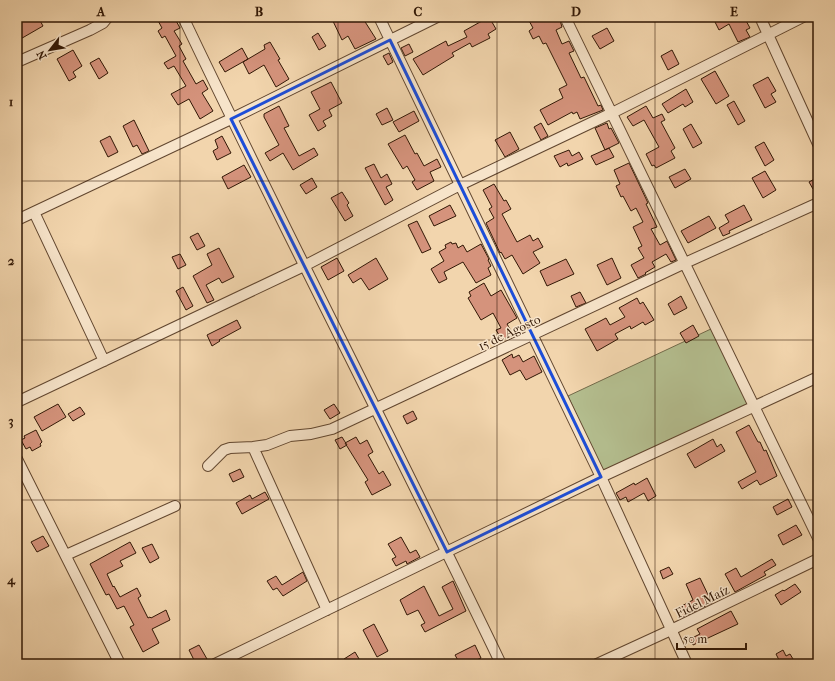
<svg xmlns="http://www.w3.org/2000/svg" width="835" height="681" font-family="'IM FELL French Canon',serif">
  <rect width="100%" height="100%" fill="#f2d5ad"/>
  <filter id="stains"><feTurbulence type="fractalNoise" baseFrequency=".005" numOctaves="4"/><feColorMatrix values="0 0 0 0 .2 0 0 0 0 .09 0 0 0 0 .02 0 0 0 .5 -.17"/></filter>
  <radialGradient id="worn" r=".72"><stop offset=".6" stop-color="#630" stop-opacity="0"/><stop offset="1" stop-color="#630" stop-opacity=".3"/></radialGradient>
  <path fill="#b4be8f" stroke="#726a4a" d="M713,328L750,407L603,473L568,396Z"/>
  <path fill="#d5937c" stroke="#311705" d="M26,17H38L43,26L17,41V22Z
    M156,17H174L180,28L174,31L182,44L179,46L186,59L183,61L196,84L203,80L208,89L202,93L213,111L200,119L189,99L178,105L171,94L186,86L174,66L168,69L164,63L176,56L165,36L162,38L158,31L162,28Z
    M331,17H362L376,39L355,49L348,36L342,40Z
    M489,17L496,29L488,34L490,38L472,47L470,43L452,53L454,56L423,75L413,59L446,41L448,46L467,37L464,31Z
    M527,17H559L562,27L556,30L562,44L569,41L574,51L569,53L581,78L584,77L598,106L601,105L603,110L580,119L577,112L573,114L572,112L548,125L540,110L563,98L559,89L567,85L546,43L543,44L539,36L533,39L529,31L533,28Z
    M720,17H744L750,28L746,30L750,37L738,42L729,24L719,30L714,20Z
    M607,28L614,41L600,49L592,36Z
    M318,33L326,46L319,50L312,37Z
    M270,42L280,59L278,60L289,79L276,87L264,65L249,74L243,62L265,49L264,45Z
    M409,44L413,52L405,56L401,48Z
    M242,48L248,59L225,72L219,62Z
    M73,50L82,66L73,72L76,77L69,81L57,59Z
    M672,50L679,64L668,70L661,56Z
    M389,53L393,62L388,65L383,56Z
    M99,58L108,73L99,79L90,63Z
    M715,71L729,96L716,104L701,79Z
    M768,77L776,91L771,94L776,102L765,108L753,85Z
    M331,82L342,103L329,110L332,116L323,121L326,126L318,131L309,115L320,109L311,92Z
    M686,89L693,102L685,107L683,104L668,113L662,104Z
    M734,101L745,121L738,125L727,105Z
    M279,106L289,126L284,128L299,156L314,148L318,155L293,170L283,153L270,161L265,153L279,145L264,117V114Z
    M646,106L653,118L662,114L665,120L661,122L675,148L671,151L675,158L656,168L654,165L652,166L646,154L659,147L644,120L633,126L627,117Z
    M387,108L393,120L382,125L376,114Z
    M414,111L419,121L399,132L393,122Z
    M134,120L149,151L142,154L137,145L133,147L123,126Z
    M541,123L548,136L541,140L534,127Z
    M607,123L609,129L611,128L619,143L609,148L614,157L596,165L591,156L609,148L605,150L595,128Z
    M691,124L702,143L693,148L683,129Z
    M510,132L519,149L505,157L495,140Z
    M405,135L415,154L417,153L424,166L437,159L441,167L430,172L434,181L417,190L412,182L415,180L407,166L403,169L388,144Z
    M110,136L118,152L108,157L100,141Z
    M222,136L231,153L217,160L213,151L218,148L215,140Z
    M764,142L774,160L765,166L755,147Z
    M569,150L572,156L579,152L583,159L568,166L567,163L560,167L554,156Z
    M629,163L648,203L646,204L657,227L651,229L660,245L667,241L676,260L671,262L666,254L652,262L655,267L645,273L646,274L638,278L631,265L644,258L638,248L642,246L633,227L643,222L636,208L631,211L623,196L621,197L616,186L620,184L614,170Z
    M374,164L381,178L387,174L392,184L386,187L393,200L385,205L365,168Z
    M244,165L251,177L228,189L222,177Z
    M685,169L691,179L675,188L669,177Z
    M765,171L776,190L763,198L752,178Z
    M818,177V186L813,189L809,182Z
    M312,178L317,187L306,194L300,185Z
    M494,184L504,201L506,200L511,209L502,214L517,242L530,235L533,241L538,238L543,247L533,252L540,263L523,274L512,255L505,259L501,252L500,253L486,223L494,218L489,209L492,207L483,190Z
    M342,192L349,203L347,205L353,216L345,221L331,198Z
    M450,205L456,216L434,226L429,216Z
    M744,205L752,220L729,231L730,233L723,236L719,228L729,222L725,215Z
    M709,216L716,228L688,243L681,231Z
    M417,221L431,249L422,253L408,225Z
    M198,233L205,246L197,250L190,237Z
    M451,242L452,244L456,243L458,248L463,245L467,252L481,244L489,259L488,260L491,266L488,268L491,275L476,283L463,262L444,272L447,279L439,283L431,269L444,261L439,252L446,248L445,245Z
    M219,248L234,277L222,283L219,278L206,285L214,300L207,303L193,276L212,265L207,254Z
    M180,254L186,265L178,269L172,257Z
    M337,258L344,271L328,280L321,267Z
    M376,258L388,279L369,290L361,278L353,283L348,275Z
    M612,258L621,278L607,285L597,265Z
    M566,259L574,274L547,286L540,271Z
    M484,283L491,296L501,290L517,318L507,324L513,334L502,340L496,330L501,328L493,313L481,320L468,298L471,296L469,292Z
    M183,287L193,306L186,310L176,291Z
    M580,292L586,303L576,307L571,296Z
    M681,296L687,308L674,315L668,304Z
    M637,298L640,304L643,302L654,320L645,325L643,322L631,329L630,326L615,334L618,339L597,351L585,329L606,318L610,325L625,317L619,308Z
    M237,320L241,328L219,340L220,341L212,346L207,335Z
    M693,325L699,336L686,343L680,333Z
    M512,354L513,358L519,355L523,362L534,356L542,372L526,380L520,370L510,375L502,360Z
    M58,404L66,417L42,431L34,417Z
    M334,404L340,413L330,419L324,410Z
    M80,407L85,414L73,421L68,414Z
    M413,411L417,419L407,424L403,416Z
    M749,425L758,442H760L764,451L766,450L777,476L760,485L757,480L742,489L738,482L756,472L736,432Z
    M36,430L42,442L40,444L41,446L32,451L30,447L26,449L21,440L25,438L24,436Z
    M342,437L347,445L340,449L335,440Z
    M356,437L360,444L367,440L373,452L368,455L379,474L383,471L391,485L372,495L365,482L368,480L345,443Z
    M713,439L717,447L721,444L725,451L695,468L687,454Z
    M240,469L244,477L233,482L229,474Z
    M647,478L656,496L648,501L644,493L628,502L626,497L620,500L616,493L634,483L635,485Z
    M265,492L269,499L242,514L236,503L250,495L252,499Z
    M788,499L792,507L777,515L773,507Z
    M796,525L802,535L783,545L778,535Z
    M43,536L49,546L37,552L31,542Z
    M401,537L410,553L416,550L420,557L407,564L406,561L396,566L392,559L396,557L388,544Z
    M130,542L136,553L120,561L123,566L107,574L113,587L114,586L120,597L137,588L141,596L138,598L148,618L150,617L151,618L166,610L170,620L152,629L159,643L143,652L130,627L134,625L124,606L117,609L109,594L106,595L90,564Z
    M152,544L159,558L150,563L142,548Z
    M772,559L776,565L764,572L766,575L735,592L725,574L736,568L741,577Z
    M669,567L673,574L663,579L660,571Z
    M303,572L307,581L283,596L277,588L273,590L267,581L276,576L282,585Z
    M700,578L712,603L681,618L676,609L693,600L686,584Z
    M453,581L466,611L425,632L421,625L425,623L418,610L407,615L400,600L424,586L439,616L453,609L442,587Z
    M795,584L801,592L781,605L775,595L783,590L784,591Z
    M731,611L738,624L693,645L690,639L700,634L697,629Z
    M374,624L388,651L377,657L363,630Z
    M199,645L207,659L196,664L189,650Z
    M475,645L481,658L469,664H460L455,655Z
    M783,650L786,656L790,654L796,664H772L779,660L776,654Z
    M355,652L362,664H347L344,659Z"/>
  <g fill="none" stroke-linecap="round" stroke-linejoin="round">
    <g stroke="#61462f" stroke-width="12">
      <path id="minor" d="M183,17C286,234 397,447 501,664
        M379,17L601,477L687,664
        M565,17L818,538
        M760,17L818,144
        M17,62L90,30L103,23L108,17
        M34,212L104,361
        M17,220L231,119L437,17
        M17,402L304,266L460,185L612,113L803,17
        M253,447L327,610
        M17,459L120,664
        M208,466L224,450L230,448L253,447L267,445L290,436L311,434L332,429L685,263L818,203
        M66,555L175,506
        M215,664L601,477L818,377
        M597,664L671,630L818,559"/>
    </g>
    <use href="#minor" stroke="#f7e4ca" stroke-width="10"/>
  </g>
  <path fill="none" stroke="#1d4ed8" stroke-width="3" stroke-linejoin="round" d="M390,40L601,477L447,552L231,119Z"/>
  <path fill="none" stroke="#311705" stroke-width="1" stroke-opacity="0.55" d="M180,17V664M338,17V664M497,17V664M655,17V664M17,181H818M17,340H818M17,500H818"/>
  <g text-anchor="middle" stroke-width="3" stroke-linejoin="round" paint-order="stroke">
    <g font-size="13" fill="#311705" stroke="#f7e4ca">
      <text transform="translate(509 332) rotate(-25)" y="5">15 de Agosto</text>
      <text transform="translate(702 601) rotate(-26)" y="5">Fidel Maíz</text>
    </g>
  </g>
  <rect width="835" height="681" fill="none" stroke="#f2d5ad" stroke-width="44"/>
  <g transform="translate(50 50) rotate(239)" stroke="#f7e4ca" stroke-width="3" paint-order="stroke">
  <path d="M0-3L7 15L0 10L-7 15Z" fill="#311705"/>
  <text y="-6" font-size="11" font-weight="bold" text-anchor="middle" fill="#311705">N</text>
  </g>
  <path d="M677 643v6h69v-6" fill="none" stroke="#311705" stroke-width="2"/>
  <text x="683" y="643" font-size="12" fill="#311705" stroke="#f7e4ca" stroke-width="3" paint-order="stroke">50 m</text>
  <rect x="22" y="22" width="791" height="637" fill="none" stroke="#311705" stroke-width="1.5"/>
  <g font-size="13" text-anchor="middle" font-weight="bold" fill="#311705">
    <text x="101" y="16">A</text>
    <text x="259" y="16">B</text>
    <text x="418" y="16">C</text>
    <text x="576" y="16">D</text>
    <text x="734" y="16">E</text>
    <text x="11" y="106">1</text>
    <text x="11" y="265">2</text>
    <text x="11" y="425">3</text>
    <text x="11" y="584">4</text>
  </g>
  <rect width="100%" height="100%" filter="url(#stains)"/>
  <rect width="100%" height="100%" fill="url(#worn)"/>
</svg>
